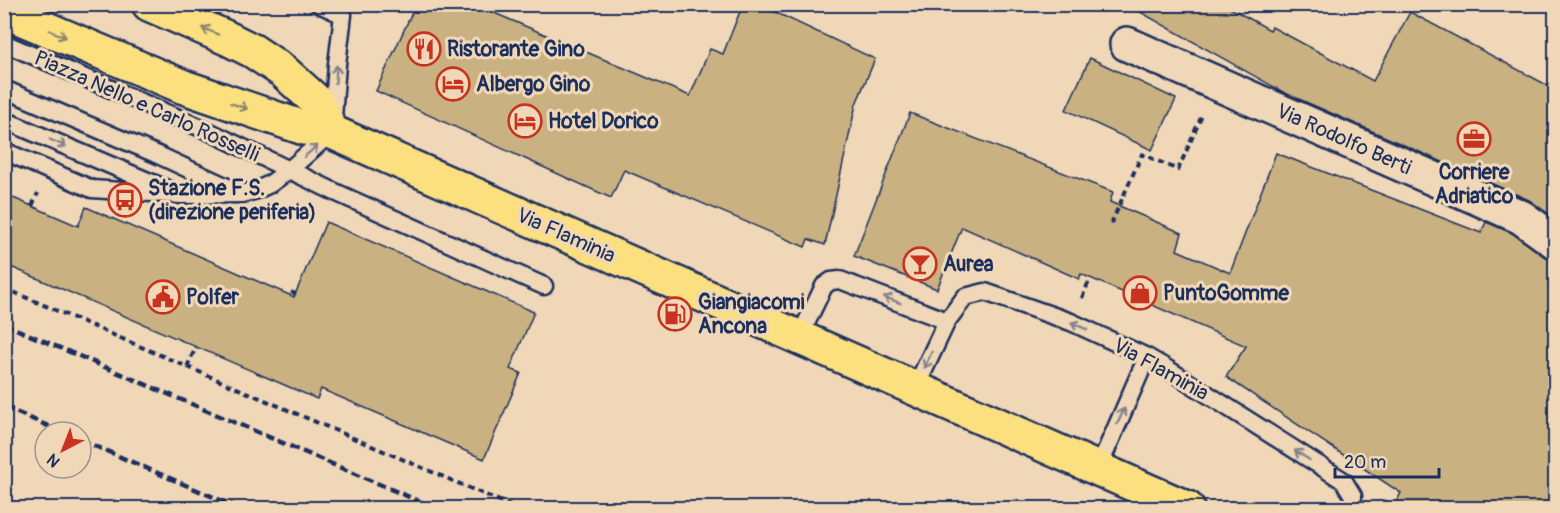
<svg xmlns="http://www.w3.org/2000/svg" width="1560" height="513" font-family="Pangolin,sans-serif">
  <rect width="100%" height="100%" fill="#efd7b7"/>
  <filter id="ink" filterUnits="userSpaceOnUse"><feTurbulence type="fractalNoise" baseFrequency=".0167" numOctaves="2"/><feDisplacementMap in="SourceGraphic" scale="12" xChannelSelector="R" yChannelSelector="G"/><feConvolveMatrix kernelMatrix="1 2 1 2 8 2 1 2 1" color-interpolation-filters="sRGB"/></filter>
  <g filter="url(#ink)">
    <path fill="#c9b181" stroke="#1b2f5e" stroke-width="1.5" d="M416,4H473L690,96L710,49L723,54L743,4H758L875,59L856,104L825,245L808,239L805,247L624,170L611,198L376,91Z
      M1126,4H1223L1270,30L1272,27L1373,81L1410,12L1556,90V219L1529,200L1283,92Z
      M1090,58L1176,99L1152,150L1066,110Z
      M910,113L1113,192L1110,202L1182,233L1177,250L1230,273L1276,153L1481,233L1486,222L1512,233L1545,257L1556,261V508H1393L1401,493L1226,377L1246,346L1081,274L1079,279L962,227L937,289L854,256Z
      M4,194L78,226L86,207L294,297L326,222L534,312L510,369L521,373L484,459L321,389L317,399L4,264Z"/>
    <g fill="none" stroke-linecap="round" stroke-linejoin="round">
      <g stroke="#1b2f5e" stroke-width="21">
        <path id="service" d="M4,43L206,130L335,192L544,286
          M4,89L156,154L238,192
          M4,120L169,190
          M4,151L92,189L181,195L242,194L257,190L270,184L289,170L332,132L337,64L343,15L319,4
          M799,338L824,286L831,281L840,280L947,321
          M915,389L947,321L965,297L985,292L1071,322L1147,357L1166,368L1344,481L1353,496L1352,508
          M1098,469L1147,357"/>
      </g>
      <g stroke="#1b2f5e" stroke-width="38">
        <path id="minor" d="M1127,44L1521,217L1556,242"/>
      </g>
      <g stroke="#1b2f5e" stroke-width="38">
        <path id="primary" d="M149,4L227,38L253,51L283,71L314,99L332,132
          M4,11L184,87L304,128L332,132L1187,508"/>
      </g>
      <path stroke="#1b2f5e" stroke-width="4" stroke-dasharray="6 4.5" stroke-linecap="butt" d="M32,206L38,193
        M1111,224L1142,154L1178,170L1202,115
        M4,270L7,265
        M4,288L516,508
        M291,292L296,294
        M1082,298L1090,279
        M187,367L196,347"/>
      <use href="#service" stroke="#efd7b7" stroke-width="16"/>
      <use href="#minor" stroke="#efd7b7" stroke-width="33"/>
      <use href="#primary" stroke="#fce080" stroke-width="33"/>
      <path stroke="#1b2f5e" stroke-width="4.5" stroke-dasharray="9 4.5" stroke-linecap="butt" d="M4,324L435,508
        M4,407L62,432
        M81,440L239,508"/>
    </g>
    <defs><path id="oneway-shaft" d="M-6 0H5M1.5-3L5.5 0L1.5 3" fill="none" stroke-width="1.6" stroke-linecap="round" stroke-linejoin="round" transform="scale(1.5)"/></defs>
    <g stroke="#8c886f">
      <use href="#oneway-shaft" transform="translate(210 31) rotate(-157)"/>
      <use href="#oneway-shaft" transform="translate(58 34) rotate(23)"/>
      <use href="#oneway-shaft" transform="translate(239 106) rotate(19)"/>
    </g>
    <g stroke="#85838a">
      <use href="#oneway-shaft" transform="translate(336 74) rotate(-86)"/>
      <use href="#oneway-shaft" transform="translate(58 143) rotate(23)"/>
      <use href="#oneway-shaft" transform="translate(311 151) rotate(-41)"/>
      <use href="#oneway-shaft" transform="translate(892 300) rotate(-159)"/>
      <use href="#oneway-shaft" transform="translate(1079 326) rotate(-156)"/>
      <use href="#oneway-shaft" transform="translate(928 360) rotate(115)"/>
      <use href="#oneway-shaft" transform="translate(1121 416) rotate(-66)"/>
      <use href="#oneway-shaft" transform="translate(1302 455) rotate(-147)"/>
    </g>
  </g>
  <defs>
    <g id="restaurant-ring" transform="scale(1.725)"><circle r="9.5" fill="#efd7b7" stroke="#c8321e" stroke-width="1.5"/><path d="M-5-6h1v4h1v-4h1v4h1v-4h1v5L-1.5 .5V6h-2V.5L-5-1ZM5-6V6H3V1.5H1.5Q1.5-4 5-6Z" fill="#c8321e"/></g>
    <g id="hotel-ring" transform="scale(1.725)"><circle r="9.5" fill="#efd7b7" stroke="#c8321e" stroke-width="1.5"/><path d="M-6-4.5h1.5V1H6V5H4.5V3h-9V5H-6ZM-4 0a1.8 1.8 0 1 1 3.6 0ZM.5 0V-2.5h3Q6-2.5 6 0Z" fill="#c8321e"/></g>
    <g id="office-ring" transform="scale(1.725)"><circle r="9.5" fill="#efd7b7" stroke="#c8321e" stroke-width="1.5"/><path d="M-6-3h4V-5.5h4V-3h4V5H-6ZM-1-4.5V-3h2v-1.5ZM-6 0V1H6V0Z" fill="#c8321e"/></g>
    <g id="bus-ring" transform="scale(1.725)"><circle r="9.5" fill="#efd7b7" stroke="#c8321e" stroke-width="1.5"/><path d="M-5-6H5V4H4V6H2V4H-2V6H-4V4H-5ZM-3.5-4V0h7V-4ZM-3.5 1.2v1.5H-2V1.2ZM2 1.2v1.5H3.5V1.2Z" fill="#c8321e"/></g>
    <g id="bar-ring" transform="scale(1.725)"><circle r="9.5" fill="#efd7b7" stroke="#c8321e" stroke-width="1.5"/><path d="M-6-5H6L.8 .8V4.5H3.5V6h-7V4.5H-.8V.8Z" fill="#c8321e"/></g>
    <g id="shop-ring" transform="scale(1.725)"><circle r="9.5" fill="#efd7b7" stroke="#c8321e" stroke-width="1.5"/><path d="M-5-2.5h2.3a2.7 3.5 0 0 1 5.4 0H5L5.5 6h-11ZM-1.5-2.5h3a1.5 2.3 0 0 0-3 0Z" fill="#c8321e"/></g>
    <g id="civic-ring" transform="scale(1.725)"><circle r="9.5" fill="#efd7b7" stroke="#c8321e" stroke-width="1.5"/><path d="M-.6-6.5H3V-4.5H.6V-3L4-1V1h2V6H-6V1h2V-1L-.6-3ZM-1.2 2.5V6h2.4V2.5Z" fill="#c8321e"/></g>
    <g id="fuel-ring" transform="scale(1.725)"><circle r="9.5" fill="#efd7b7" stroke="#c8321e" stroke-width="1.5"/><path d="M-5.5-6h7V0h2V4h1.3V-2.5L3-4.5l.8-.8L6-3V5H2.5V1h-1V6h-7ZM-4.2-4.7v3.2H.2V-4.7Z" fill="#c8321e"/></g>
  </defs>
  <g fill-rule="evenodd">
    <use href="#restaurant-ring" x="424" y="49"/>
    <use href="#hotel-ring" x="453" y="84"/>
    <use href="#hotel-ring" x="525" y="121"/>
    <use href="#office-ring" x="1474" y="139"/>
    <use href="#bus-ring" x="125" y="200"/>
    <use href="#bar-ring" x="920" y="264"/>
    <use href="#shop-ring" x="1140" y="293"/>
    <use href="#civic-ring" x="163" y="297"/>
    <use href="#fuel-ring" x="675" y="314"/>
  </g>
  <g text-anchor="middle" stroke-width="6" stroke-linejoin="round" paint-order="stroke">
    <g font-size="21" font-weight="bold" fill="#1b2f5e" stroke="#efd7b7" text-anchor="start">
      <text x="447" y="56">Ristorante Gino</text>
      <text x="476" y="91">Albergo Gino</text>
      <text x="548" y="128">Hotel Dorico</text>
      <text x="1474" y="179" text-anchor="middle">Corriere<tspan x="1474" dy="24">Adriatico</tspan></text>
      <text x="148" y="195">Stazione F.S.<tspan x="148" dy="24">(direzione periferia)</tspan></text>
      <text x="943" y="271">Aurea</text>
      <text x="1163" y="300">PuntoGomme</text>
      <text x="186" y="304">Polfer</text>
      <text x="698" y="309">Giangiacomi<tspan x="698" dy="24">Ancona</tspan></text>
    </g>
    <g font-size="21" fill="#1b2f5e" stroke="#efd7b7">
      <text transform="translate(147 106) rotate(24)" y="7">Piazza Nello e Carlo Rosselli</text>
      <text transform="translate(1344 139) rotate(24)" y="7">Via Rodolfo Berti</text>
      <text transform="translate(566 235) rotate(24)" y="7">Via Flaminia</text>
      <text transform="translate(1161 369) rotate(29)" y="7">Via Flaminia</text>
    </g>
  </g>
  <rect width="1560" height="513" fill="none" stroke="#efd7b7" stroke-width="24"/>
  <rect x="12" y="12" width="1536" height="489" fill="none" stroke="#1b2f5e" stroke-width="2" filter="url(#ink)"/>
  <g transform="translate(63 450) rotate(222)"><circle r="28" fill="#efd7b7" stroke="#9a9493" stroke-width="1.5"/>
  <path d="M0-4.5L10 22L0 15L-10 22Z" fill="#c8321e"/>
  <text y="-9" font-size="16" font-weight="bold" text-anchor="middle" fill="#1b2f5e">N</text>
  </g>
  <path d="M1335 468v9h104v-9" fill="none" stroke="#1b2f5e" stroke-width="3"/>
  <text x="1344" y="468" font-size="18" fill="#1b2f5e" stroke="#efd7b7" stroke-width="4.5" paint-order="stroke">20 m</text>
</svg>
